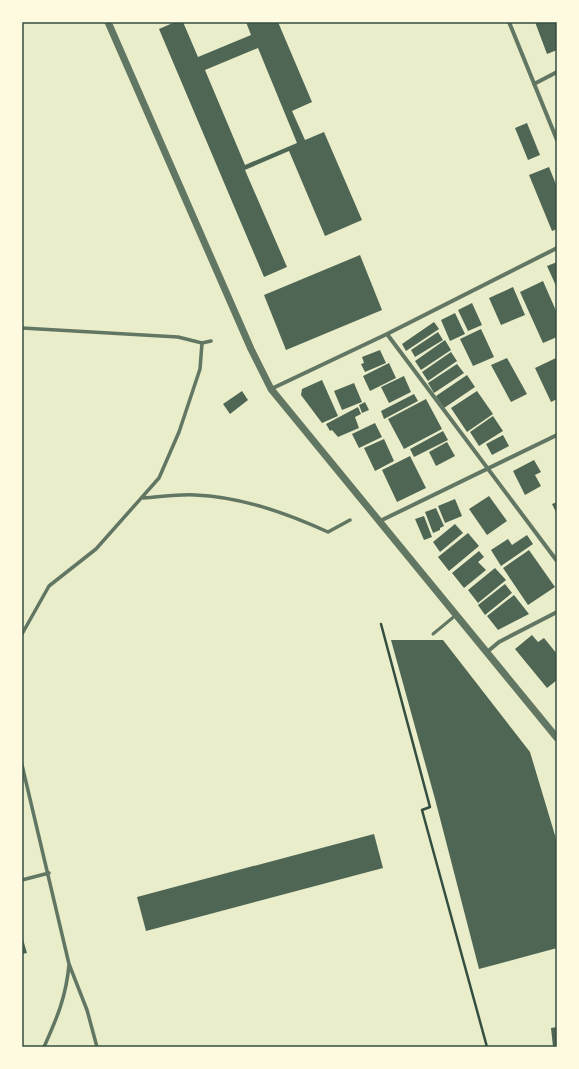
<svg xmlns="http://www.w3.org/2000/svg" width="579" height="1069" font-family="'Crimson Pro',serif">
  <rect width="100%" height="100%" fill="#e9edc9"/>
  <path fill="#4f6655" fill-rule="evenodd" d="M175,22H183L198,57L251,35L246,22H278L312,102L292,111L305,140L324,132L362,220L325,236L289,151L245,170L287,267L264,277L159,29ZM258,48L297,143L245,165L205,70Z
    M535,22H557V50L547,54Z
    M527,123L540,155L528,160L515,128Z
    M549,167L557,187V229L552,231L529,175Z
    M360,255L382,310L286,350L264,295Z
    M557,262V288L547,266Z
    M543,281L557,313V337L543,343L520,292Z
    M513,287L525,315L501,325L489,298Z
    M472,303L482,325L468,331L458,310Z
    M455,313L465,334L450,341L441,320Z
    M434,322L439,329L406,351L402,344Z
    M481,329L494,357L473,366L460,339Z
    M438,332L443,340L415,357L411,350Z
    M445,340L451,350L421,370L415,361Z
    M380,350L386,363L365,372L361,364L364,363L362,357Z
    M451,352L457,361L428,381L422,372Z
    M507,358L527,394L511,402L491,365Z
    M556,358L557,399L551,402L535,368Z
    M389,363L396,378L370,391L363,376Z
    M457,364L464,373L434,393L428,383Z
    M467,375L475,387L444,408L436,396Z
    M404,376L411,392L389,403L381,387Z
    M322,380L338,416L322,423L301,395L302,389Z
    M354,383L362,402L342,410L334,391Z
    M242,391L248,400L230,414L223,404Z
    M477,391L493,414L467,432L451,408Z
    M414,394L418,401L384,419L381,411Z
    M426,399L442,429L404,449L388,419Z
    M365,402L369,410L362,413L359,405Z
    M358,407L361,414L355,417L359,428L338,437L332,430L330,431L326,424Z
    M493,416L503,431L479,446L470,432Z
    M375,423L382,437L359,448L352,434Z
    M443,431L448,440L414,457L410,449Z
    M503,435L509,446L492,455L486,444Z
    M384,439L394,461L375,471L364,448Z
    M447,442L455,456L436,466L429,452Z
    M410,456L426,488L397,502L382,470Z
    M534,460L541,472L535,475L541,486L525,495L513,471Z
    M489,496L507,521L487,535L469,509Z
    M455,499L462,516L445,523L438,506Z
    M557,502V514L552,504Z
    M436,508L444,526L440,528V530L433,533L425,512Z
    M424,516L432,537L424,540L415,519Z
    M455,524L463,533L440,552L433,542Z
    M468,533L479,546L449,571L438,557Z
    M527,535L533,544L501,566L491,550L508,539L512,545Z
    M529,550L555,587L528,605L503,568Z
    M479,551L484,557L478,562L486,570L464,588L452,573Z
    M495,568L506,580L478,603L468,590Z
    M505,584L512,593L485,615L478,605Z
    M514,595L529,614L498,630L487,616Z
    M532,635L538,642L544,638L557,654V680L547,688L515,649Z
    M391,640H443L530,752L557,842V948L479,969L435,799Z
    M374,834L383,868L146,931L137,897Z
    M22,936L27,953L22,954Z
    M557,1027V1047H553L551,1028Z"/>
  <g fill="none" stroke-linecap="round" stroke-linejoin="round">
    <path stroke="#344e41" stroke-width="2.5" d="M381,624L430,807L422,810L487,1047"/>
    <path stroke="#617663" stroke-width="3" d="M433,634L456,615"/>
    <path stroke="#617663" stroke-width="3.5" d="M22,328L178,337L202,343L211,341
      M143,498C160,497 178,494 195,495C242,497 286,513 328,532L350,520
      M22,634L49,586L96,549L159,478L179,432L200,369L202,343
      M22,765L69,964L87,1010L97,1047
      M22,880L49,873
      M44,1047C57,1018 66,997 69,965"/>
    <path stroke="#617663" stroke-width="4" d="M509,22L557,140
      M534,84L557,72
      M387,334L557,561
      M271,389L387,334L557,248
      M380,521L557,435
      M487,652L499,642L557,612"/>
    <path stroke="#617663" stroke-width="7" d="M108,22L251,349L271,389L557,738"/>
  </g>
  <rect width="579" height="1069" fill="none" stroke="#fefae0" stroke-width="46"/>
  <rect x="23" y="23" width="533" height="1023" fill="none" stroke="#344e41" stroke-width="1.5"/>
</svg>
